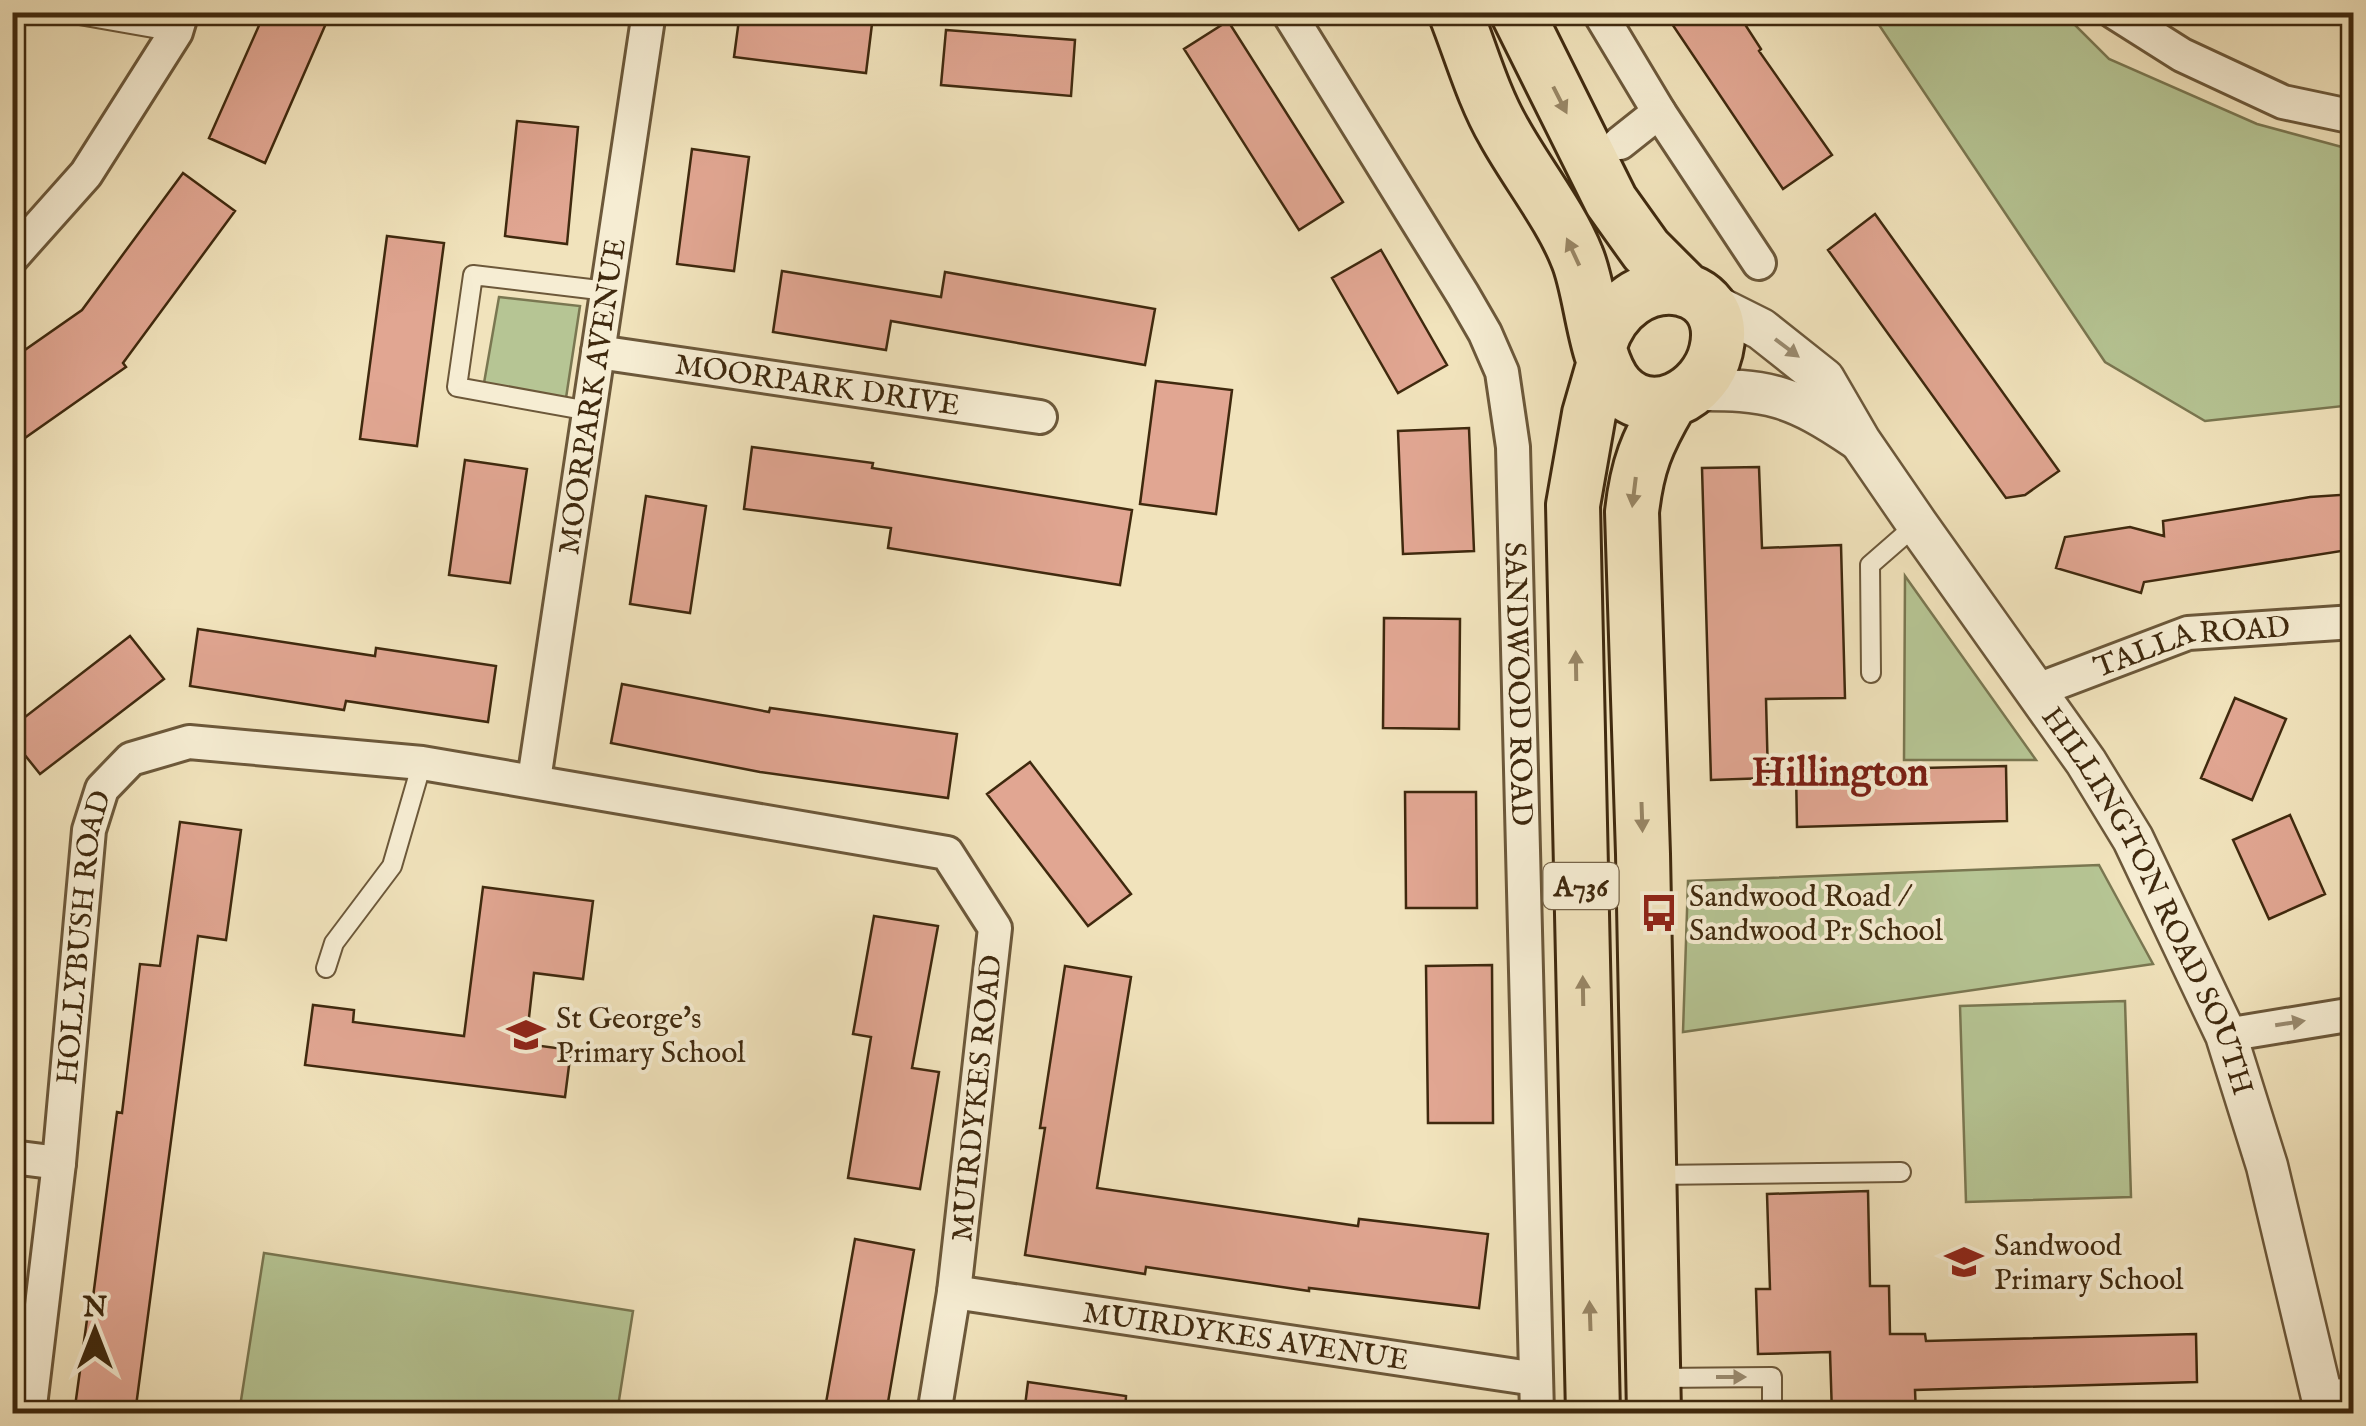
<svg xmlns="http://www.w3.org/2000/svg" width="2366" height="1426" font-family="'IM FELL English',serif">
  <rect width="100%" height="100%" fill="#f1e3bc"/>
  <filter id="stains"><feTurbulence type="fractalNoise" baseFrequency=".002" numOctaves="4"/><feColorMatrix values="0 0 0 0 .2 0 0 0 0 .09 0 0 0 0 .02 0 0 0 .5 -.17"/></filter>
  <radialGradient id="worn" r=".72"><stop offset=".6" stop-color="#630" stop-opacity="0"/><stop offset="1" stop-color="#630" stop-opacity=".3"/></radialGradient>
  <path fill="#b6c594" stroke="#7a7751" stroke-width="2.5" d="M1871,13H2063L2109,59L2257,124L2353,150V405L2205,421L2105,362Z
    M499,297L580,306L566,398L484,383Z
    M1905,576L2036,760H1904Z
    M2099,865L2153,964L1683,1032L1688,881Z
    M2125,1001L2131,1197L1966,1202L1960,1006Z
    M264,1253L633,1311L617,1413H239Z"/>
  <path fill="#e1a692" stroke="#3f290e" stroke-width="2.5" d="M265,12H331L265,163L209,138Z
    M740,12H774L872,24L866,73L734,57Z
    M1664,12H1737L1761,49L1759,51L1832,155L1783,189Z
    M1228,21L1343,202L1299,230L1184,49Z
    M946,30L1075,40L1071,96L941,85Z
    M517,121L578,127L567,244L505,236Z
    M692,149L749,157L734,271L677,264Z
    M183,173L235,211L123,363L126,367L12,447V359L82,310Z
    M1875,214L2059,471L2025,495L2006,498L1828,250Z
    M387,236L444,243L417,446L360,439Z
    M1381,250L1447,365L1398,393L1332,278Z
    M782,271L941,297L945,272L1155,309L1145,365L891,321L886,350L773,332Z
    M1156,381L1232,390L1216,514L1140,504Z
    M1469,428L1474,551L1403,554L1398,431Z
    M752,447L873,463L872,468L1132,510L1120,585L888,548L891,528L744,509Z
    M465,460L527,469L510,583L449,575Z
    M1759,467L1762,548L1841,545L1845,698L1766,699L1768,778L1711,780L1702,468Z
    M2354,494V549L2144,582L2141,593L2056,568L2065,537L2130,527L2164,536L2163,521L2310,497Z
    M646,496L706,506L690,613L630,604Z
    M1384,618L1460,619L1459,729L1383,728Z
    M198,629L375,656L376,648L496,666L488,722L346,701L344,710L190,686Z
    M130,636L164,679L40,774L12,739V727Z
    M622,684L769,712L770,708L957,734L948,798L760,772L611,743Z
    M2235,698L2286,719L2252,800L2201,778Z
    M1030,762L1131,894L1088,926L987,794Z
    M2006,766L2007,821L1797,827L1796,771Z
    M1405,792H1476L1477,908H1406Z
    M2290,815L2325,894L2269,919L2233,840Z
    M180,822L241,830L226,940L198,936L135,1414H74L89,1305H92L117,1112L122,1113L140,964L160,966Z
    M483,887L593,901L583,979L534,973L526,1044L571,1050L565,1097L305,1065L313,1005L354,1010L353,1022L464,1036Z
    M874,916L938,926L912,1068L939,1072L920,1189L848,1178L871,1037L853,1034Z
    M1492,965L1493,1123H1428L1426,966Z
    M1065,966L1131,977L1097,1188L1358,1226L1359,1219L1488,1234L1479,1308L1309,1288V1291L1146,1267L1145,1274L1025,1255L1045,1128H1040Z
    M1868,1191L1870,1286H1889L1890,1334H1925L1926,1341L2196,1334L2197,1382L1915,1390L1916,1414H1832L1830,1352L1758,1354L1756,1289H1770L1767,1194Z
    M855,1239L914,1250L886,1414H824Z
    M1028,1382L1126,1396L1125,1414H1024Z"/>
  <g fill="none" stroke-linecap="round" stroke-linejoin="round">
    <g stroke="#6c583a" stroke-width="22">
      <path id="service" d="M62,12L176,32
        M589,411L457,387L473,275L607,291
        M1871,673L1870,565L1917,524
        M326,968L334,943L392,866L422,763
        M1654,1175L1901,1172
        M1658,1378L1772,1377V1414"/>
    </g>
    <g stroke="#6c583a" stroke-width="38">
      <g id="minor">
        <path id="s1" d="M1288,12L1463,295L1485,333L1502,372L1513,447L1537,1414"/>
        <path d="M1599,12L1659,112L1759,263"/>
        <path d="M2114,12L2182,55L2283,102L2354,117"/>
        <path d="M1620,143L1659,112"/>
        <path d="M12,257L86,174L176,32L182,12"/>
        <path id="s2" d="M598,352L1040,417"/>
        <path id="s3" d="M2035,691L2188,633L2354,622"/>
        <path id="s4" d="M534,780L649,12"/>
        <path d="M2226,1035L2354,1014"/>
        <path d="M12,1157L59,1163"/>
        <path id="s5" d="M954,1292L1536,1379"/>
        <path d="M2322,1396L2354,1395"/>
        <path id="s6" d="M29,1414L59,1163L89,830L102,789L131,759L189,742L422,763L947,853L995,928L954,1292L934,1414"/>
      </g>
    </g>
    <g stroke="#6c583a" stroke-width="45">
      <g id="tertiary">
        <path id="s7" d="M1703,300L1761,329L1824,379L1860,441L1917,524L2086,762L2133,839L2226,1035L2267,1166L2326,1414"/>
        <path d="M1692,390C1769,389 1792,395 1857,439"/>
      </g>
    </g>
    <g stroke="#3f290e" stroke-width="58">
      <path id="primary" d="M1455,12C1471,52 1483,96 1504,132C1526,172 1561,216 1577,257C1592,292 1593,359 1618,387C1652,424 1706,394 1716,351C1734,275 1626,261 1600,345
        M1517,12L1611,201L1646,250L1687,291
        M1593,1414L1573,505L1589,414L1604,362
        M1654,1414L1643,854L1632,512C1637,466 1647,442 1670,403"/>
    </g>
    <use href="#service" stroke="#f6edd3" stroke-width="18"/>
    <use href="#minor" stroke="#f6edd3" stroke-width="32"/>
    <use href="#tertiary" stroke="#f6edd3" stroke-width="40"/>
    <use href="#primary" stroke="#f1e3bc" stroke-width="52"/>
  </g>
  <defs><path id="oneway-solid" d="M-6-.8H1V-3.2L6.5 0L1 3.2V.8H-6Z" transform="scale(2.5)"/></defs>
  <g fill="#988665">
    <use href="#oneway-solid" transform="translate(1560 100) rotate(63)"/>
    <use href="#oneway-solid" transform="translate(1573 252) rotate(-115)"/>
    <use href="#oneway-solid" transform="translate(1634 492) rotate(97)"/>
    <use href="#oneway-solid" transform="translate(1576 666) rotate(-91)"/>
    <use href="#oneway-solid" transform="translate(1642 817) rotate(88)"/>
    <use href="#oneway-solid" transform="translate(1583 991) rotate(-91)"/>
    <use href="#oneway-solid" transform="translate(1590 1316) rotate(-92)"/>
  </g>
  <g fill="#9a8b70">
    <use href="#oneway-solid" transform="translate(1787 348) rotate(37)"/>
    <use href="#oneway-solid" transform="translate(2290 1023) rotate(-9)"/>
    <use href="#oneway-solid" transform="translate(1731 1377)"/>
  </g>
  <defs>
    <g id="bus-bare" transform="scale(3)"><path d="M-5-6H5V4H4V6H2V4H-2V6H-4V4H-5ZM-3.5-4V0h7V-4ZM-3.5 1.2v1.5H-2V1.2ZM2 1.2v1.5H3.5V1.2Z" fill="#8f2418" stroke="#f6edd3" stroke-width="2.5" paint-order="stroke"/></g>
    <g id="school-bare" transform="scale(3)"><path d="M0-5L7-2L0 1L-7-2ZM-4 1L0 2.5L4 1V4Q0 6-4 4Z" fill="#8f2418" stroke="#f6edd3" stroke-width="2.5" paint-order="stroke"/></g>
  </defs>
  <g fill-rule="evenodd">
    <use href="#bus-bare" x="1659" y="913"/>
    <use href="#school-bare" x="526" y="1035"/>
    <use href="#school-bare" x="1964" y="1262"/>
  </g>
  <g text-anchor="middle" stroke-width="8" stroke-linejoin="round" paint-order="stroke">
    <rect fill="#f6edd3" stroke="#766449" stroke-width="2.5" x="1543.5" y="863" width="75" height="46" rx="8"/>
    <g font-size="28" font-weight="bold" fill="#3f290e">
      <text x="1581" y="896">A736</text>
    </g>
    <g font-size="30" fill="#3f290e" stroke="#f6edd3">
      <text dy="10" stroke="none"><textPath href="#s2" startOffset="222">MOORPARK DRIVE</textPath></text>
      <text dy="10" stroke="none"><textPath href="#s4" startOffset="388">MOORPARK AVENUE</textPath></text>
      <text dy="10" stroke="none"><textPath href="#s3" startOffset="165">TALLA ROAD</textPath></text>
      <text dy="10" stroke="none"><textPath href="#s1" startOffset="732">SANDWOOD ROAD</textPath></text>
      <text dy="10" stroke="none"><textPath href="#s7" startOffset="762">HILLINGTON ROAD SOUTH</textPath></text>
      <text dy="10" stroke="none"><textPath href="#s6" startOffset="480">HOLLYBUSH ROAD</textPath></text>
      <text transform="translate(976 1098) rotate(-84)" y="10">MUIRDYKES ROAD</text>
      <text dy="10" stroke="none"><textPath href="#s5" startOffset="295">MUIRDYKES AVENUE</textPath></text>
    </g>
    <g font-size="30" fill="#3f290e" stroke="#f6edd3" text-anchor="start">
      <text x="1689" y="906">Sandwood Road /<tspan x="1689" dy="34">Sandwood Pr School</tspan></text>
      <text x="556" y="1028">St George's<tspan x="556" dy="34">Primary School</tspan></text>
      <text x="1994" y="1255">Sandwood<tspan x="1994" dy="34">Primary School</tspan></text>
    </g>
    <g font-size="40" font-weight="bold" fill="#7a1f14" stroke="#f6edd3">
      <text x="1840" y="785">Hillington</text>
    </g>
  </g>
  <rect width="2366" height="1426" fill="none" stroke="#f1e3bc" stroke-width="50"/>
  <rect x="15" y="15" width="2336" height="1396" fill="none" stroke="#3f290e" stroke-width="5"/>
  <rect x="25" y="25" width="2316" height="1376" fill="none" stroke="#3f290e" stroke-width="2.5"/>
  <g transform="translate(95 1331)" stroke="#f6edd3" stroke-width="8" paint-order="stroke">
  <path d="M0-8L18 38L0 25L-18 38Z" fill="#3f290e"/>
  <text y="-15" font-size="28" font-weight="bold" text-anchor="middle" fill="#3f290e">N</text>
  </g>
  <rect width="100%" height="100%" filter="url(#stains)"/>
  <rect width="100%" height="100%" fill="url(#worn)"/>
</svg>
